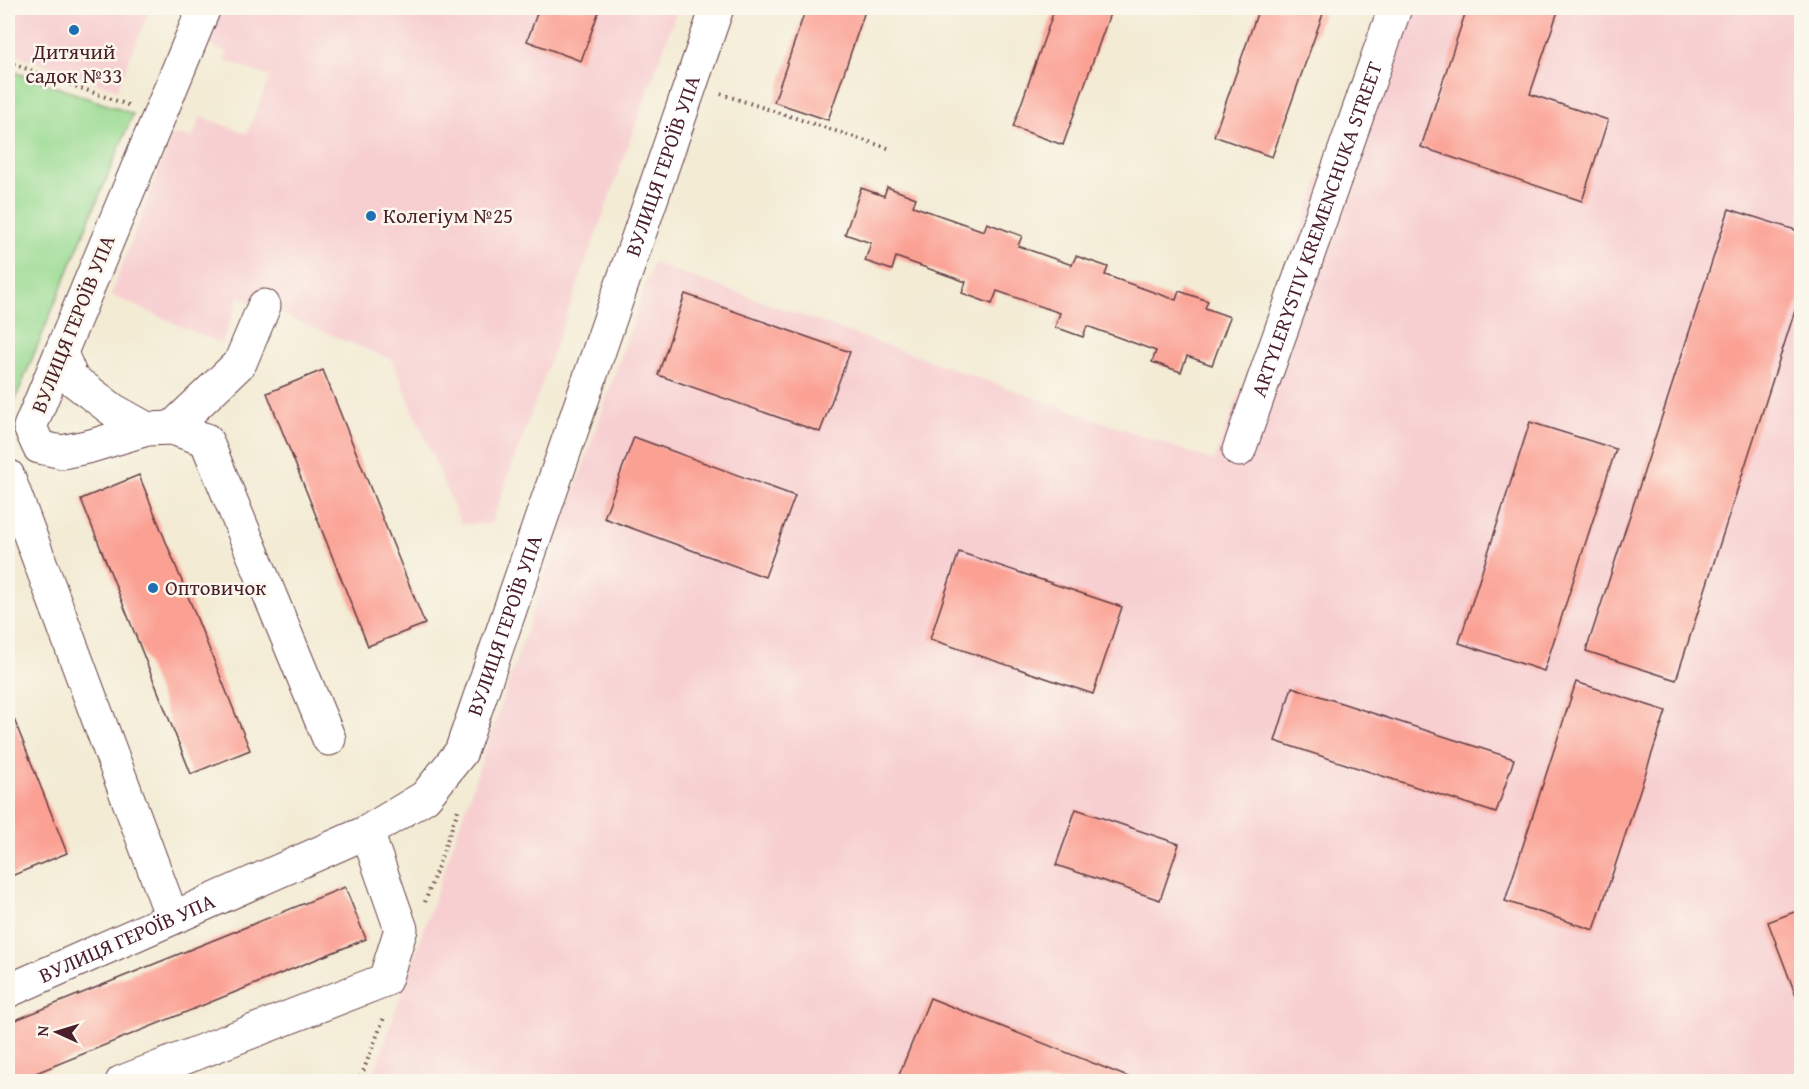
<svg xmlns="http://www.w3.org/2000/svg" width="1809" height="1089" font-family="'Gentium Book Plus',serif">
  <rect width="100%" height="100%" fill="#fbf7ec"/>
  <filter id="ink" filterUnits="userSpaceOnUse"><feTurbulence type="fractalNoise" baseFrequency=".0167" numOctaves="2"/><feDisplacementMap in="SourceGraphic" scale="12" xChannelSelector="R" yChannelSelector="G"/><feConvolveMatrix kernelMatrix="1 2 1 2 8 2 1 2 1" color-interpolation-filters="sRGB"/></filter>
  <filter id="wash" filterUnits="userSpaceOnUse"><feTurbulence type="fractalNoise" baseFrequency=".008" numOctaves="4" result="noise"/><feDisplacementMap in="SourceGraphic" scale="24" xChannelSelector="R" yChannelSelector="G"/><feGaussianBlur stdDeviation="1.35" result="paint"/><feColorMatrix in="noise" values="0 0 0 0 0 0 0 0 0 0 0 0 0 0 0 0 0 1.4 0 .05"/><feComposite in="paint" operator="in"/></filter>
  <g filter="url(#wash)">
    <rect width="100%" height="100%" fill="#f3ebd4"/>
    <path fill="#f7cfd1" d="M8,8H150L117,90L8,52Z
      M221,8H678L491,524H461L392,360L239,297L222,344L111,295L172,135L192,138L201,116L247,134L270,77L225,60L227,52L207,44Z
      M1383,8H1801V1081L371,1082L653,263L1214,461Z"/>
    <path fill="#98da91" stroke="#717c5e" stroke-width="1.5" d="M8,70L133,114L8,417Z"/>
    <g id="blocks">
      <path fill="#fba194" d="M539,8H600L581,61L527,41Z
        M806,8H866L828,120L774,102Z
        M1055,8H1112L1063,145L1013,127Z
        M1259,8H1325L1272,157L1214,136Z
        M1467,8H1559L1530,94L1608,120L1582,201L1421,147Z
        M887,187L916,198L913,206L984,231L987,223L1022,236L1018,246L1072,265L1076,256L1108,267L1105,275L1176,300L1179,291L1208,301L1205,308L1230,317L1212,365L1187,356L1181,372L1152,362L1156,351L1087,326L1083,337L1055,327L1060,313L997,291L992,304L962,293L966,282L896,257L892,270L865,261L871,243L845,234L861,188L884,196Z
        M1729,209L1802,232V289L1676,680L1586,651Z
        M685,294L850,352L820,432L658,375Z
        M323,370L425,624L368,646L267,393Z
        M1530,422L1616,449L1544,671L1459,643Z
        M634,437L795,496L765,577L604,518Z
        M139,475L250,750L191,774L81,499Z
        M959,552L1122,607L1093,694L930,639Z
        M1576,682L1666,711L1594,930L1505,901Z
        M1292,687L1514,759L1496,813L1275,741Z
        M8,704L67,853L9,877L8,873Z
        M1076,809L1179,844L1160,900L1056,865Z
        M345,887L366,939L14,1082H8V1023Z
        M1802,909V1009H1801L1768,922Z
        M930,998L1138,1081V1082L897,1080Z"/>
    </g>
  </g>
  <g filter="url(#ink)">
    <use href="#blocks" fill-opacity="0" stroke="#633e44" stroke-width="1.5"/>
    <g fill="none" stroke-linecap="round" stroke-linejoin="round">
      <g stroke="#633e44" stroke-width="35">
        <g id="minor">
          <path d="M204,8L30,427L39,447L62,452L91,446L147,429L172,428L206,440L329,739"/>
          <path d="M61,353L72,379L113,410L147,429"/>
          <path d="M172,428L240,363L264,306"/>
          <path id="s1" d="M1239,450L1395,8"/>
          <path d="M8,476L172,917"/>
          <path id="s2" d="M8,991L367,832L425,797L461,752L717,8"/>
          <path d="M122,1082L385,980L401,929L367,832"/>
        </g>
      </g>
      <path stroke="#633e44" stroke-width="4" stroke-dasharray="1.5 4.5" stroke-linecap="butt" d="M8,62L128,105
        M721,94L888,148
        M425,902L458,810
        M359,1082L385,1015"/>
      <use href="#minor" stroke="#fff" stroke-width="33"/>
    </g>
  </g>
  <g fill="#1f6fb2" stroke="#fbf7ec" stroke-width="2">
    <circle cx="74" cy="30" r="6"/>
    <circle cx="371" cy="216" r="6"/>
    <circle cx="153" cy="588" r="6"/>
  </g>
  <g text-anchor="middle" stroke-width="5" stroke-linejoin="round" paint-order="stroke">
    <g font-size="21" fill="#4a1f2b" stroke="#fbf7ec" text-anchor="start">
      <text x="74" y="59" text-anchor="middle">Дитячий<tspan x="74" dy="24">садок №33</tspan></text>
      <text x="383" y="223">Колегіум №25</text>
      <text x="165" y="595">Оптовичок</text>
    </g>
    <g font-size="21" fill="#4a1f2b" stroke="#fbf7ec">
      <text dy="7" stroke="none"><textPath href="#s2" startOffset="1138">ВУЛИЦЯ ГЕРОЇВ УПА</textPath></text>
      <text dy="7" stroke="none"><textPath href="#s1" startOffset="234">ARTYLERYSTIV KREMENCHUKA STREET</textPath></text>
      <text transform="translate(73 324) rotate(-68)" y="7">ВУЛИЦЯ ГЕРОЇВ УПА</text>
      <text dy="7" stroke="none"><textPath href="#s2" startOffset="652">ВУЛИЦЯ ГЕРОЇВ УПА</textPath></text>
      <text dy="7" stroke="none"><textPath href="#s2" startOffset="130">ВУЛИЦЯ ГЕРОЇВ УПА</textPath></text>
    </g>
  </g>
  <rect width="1809" height="1089" fill="none" stroke="#fbf7ec" stroke-width="30"/>
  <g transform="translate(57 1032) rotate(274)" stroke="#fbf7ec" stroke-width="4.5" paint-order="stroke">
  <path d="M0-4.5L10 22L0 15L-10 22Z" fill="#4a1f2b"/>
  <text y="-9" font-size="16" font-weight="bold" text-anchor="middle" fill="#4a1f2b">N</text>
  </g>
</svg>
